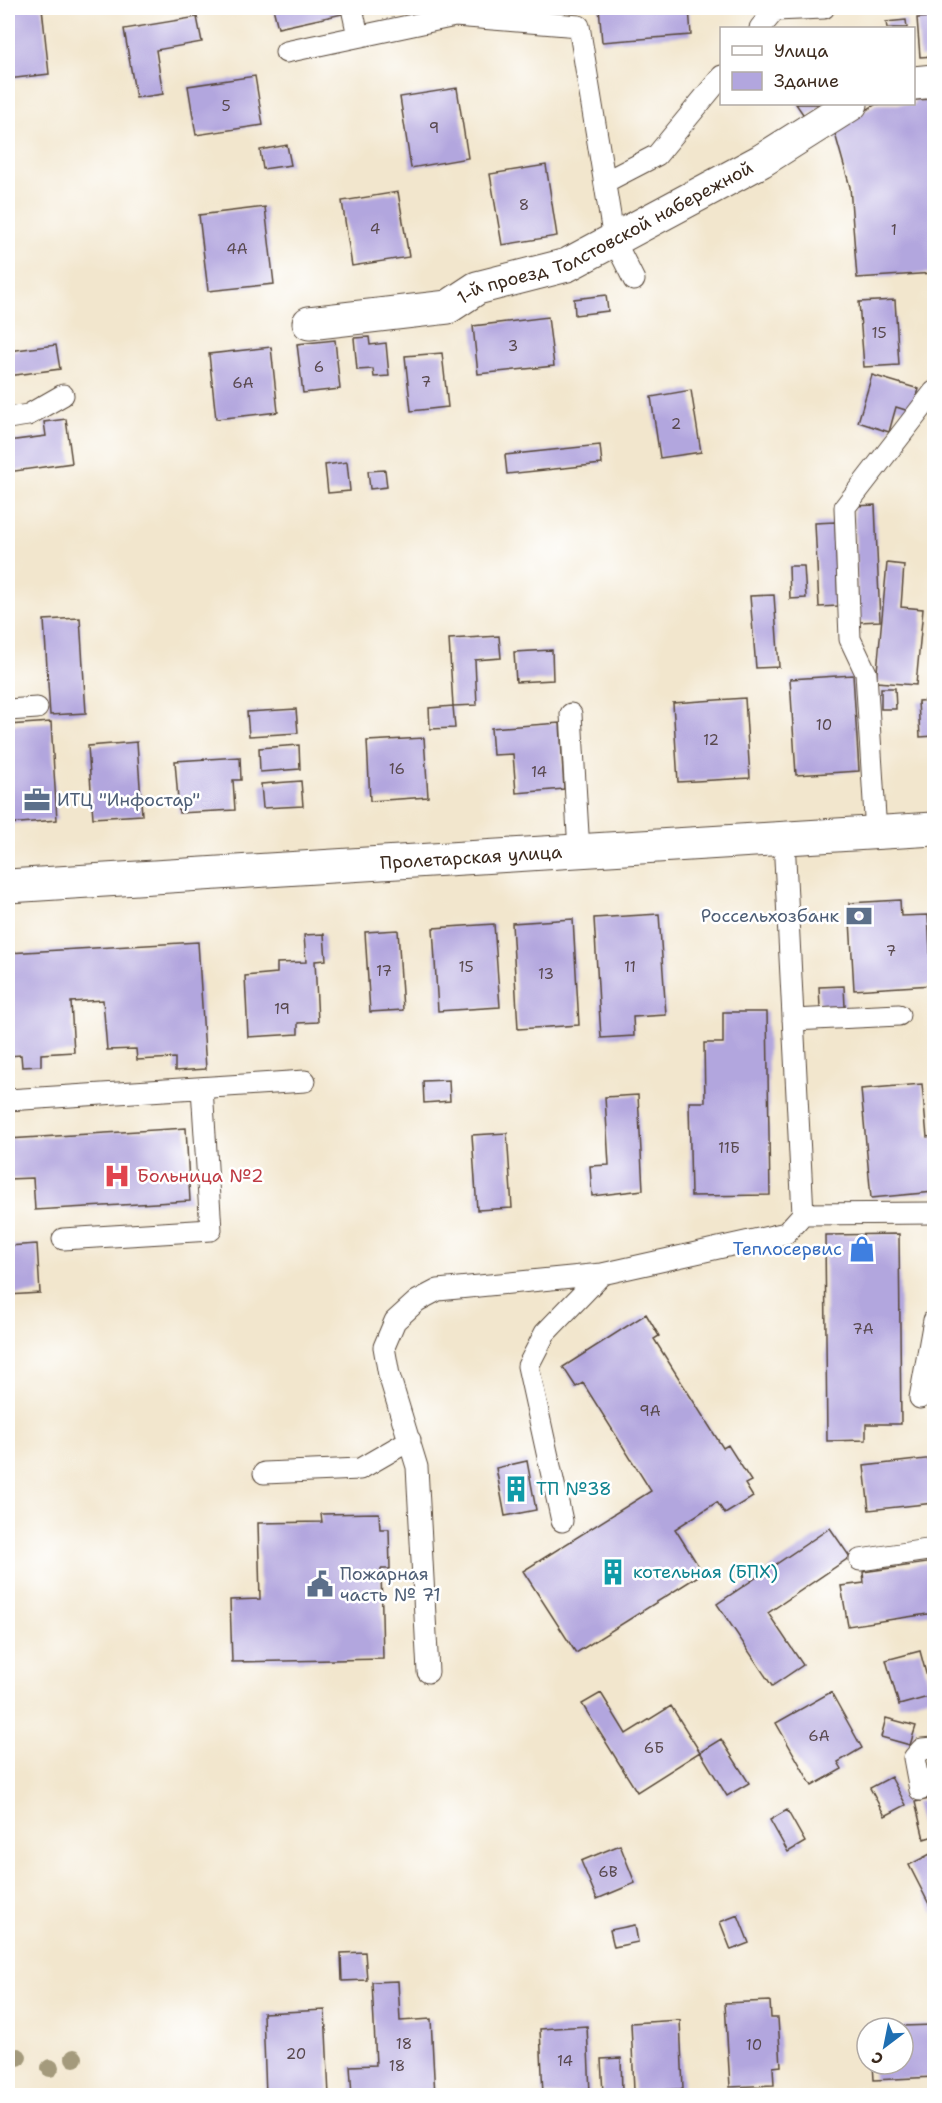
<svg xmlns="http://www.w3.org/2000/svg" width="942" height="2103" font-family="'Shantell Sans',sans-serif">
  <rect width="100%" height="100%" fill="#fff"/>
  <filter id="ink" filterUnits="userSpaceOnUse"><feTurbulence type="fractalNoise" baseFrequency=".0167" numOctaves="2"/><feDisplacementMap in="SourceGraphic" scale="12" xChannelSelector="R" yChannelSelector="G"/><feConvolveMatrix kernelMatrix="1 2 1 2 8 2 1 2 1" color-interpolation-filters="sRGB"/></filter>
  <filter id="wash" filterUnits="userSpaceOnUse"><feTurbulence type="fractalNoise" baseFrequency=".008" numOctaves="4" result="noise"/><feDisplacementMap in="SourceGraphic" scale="24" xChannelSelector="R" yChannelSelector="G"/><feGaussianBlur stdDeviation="1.35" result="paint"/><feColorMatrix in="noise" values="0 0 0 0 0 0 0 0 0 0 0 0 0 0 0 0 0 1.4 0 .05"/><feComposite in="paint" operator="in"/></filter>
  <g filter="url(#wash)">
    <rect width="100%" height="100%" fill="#f2e6cd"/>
    <g id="blocks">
      <path fill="#b2a6de" d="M8,8H42L49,74L8,79Z
        M273,8H346L347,13L278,28Z
        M599,8H689L691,35L602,42Z
        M197,17L202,42L156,50L163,94L136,98L124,29Z
        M934,17V56L920,57L917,18Z
        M906,20L907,28H887L886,22Z
        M255,76L263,125L196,135L188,86Z
        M457,88L468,158L411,168L400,97Z
        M934,99V273L857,278L850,187L834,130L876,104H914V100Z
        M796,104H825L805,117Z
        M287,145L291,165L263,169L260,150Z
        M546,165L557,236L502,245L490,174Z
        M398,192L409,257L352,266L342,201Z
        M265,207L274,284L208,291L199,215Z
        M606,295L608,311L575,315L574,299Z
        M895,300L899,365L864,367L859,302Z
        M548,317L554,366L478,374L473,326Z
        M369,337L370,345L386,343L389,376L374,377L373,369L357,370L354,338Z
        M335,340L340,389L303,393L297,344Z
        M56,345L60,369L8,376V351Z
        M271,347L278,412L216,419L209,354Z
        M442,353L448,407L411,411L405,356Z
        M872,375L919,389L912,412L896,407L889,432L858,422Z
        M691,390L701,452L660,458L651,397Z
        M66,419L72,463L8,472V441L46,436L44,422Z
        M600,445L602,464L507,474L505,455Z
        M347,462L350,491L328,493L325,465Z
        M385,470L387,487L370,489L368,471Z
        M875,505L880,621L859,622L854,506Z
        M835,522L838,606L819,607L815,523Z
        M887,563L904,565L901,607L923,609L916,685L876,682Z
        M789,566H804L806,598L790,599Z
        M774,595L779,667L756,668L750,596Z
        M80,618L86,713L50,715L44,620Z
        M499,636L501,658L475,660L477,705L453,706L449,639Z
        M552,650L553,680L516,682L514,652Z
        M853,675L859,771L796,775L790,679Z
        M881,688H895L896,709H881Z
        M745,698L750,778L678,782L673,703Z
        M934,700V736L920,737L918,701Z
        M453,706L455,728L430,729L429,708Z
        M296,709L298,733L249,736L247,712Z
        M51,722L57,820L8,824V725Z
        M560,723L564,789L516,793L513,754L493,755L491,728Z
        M424,738L428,797L370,801L367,741Z
        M137,742L142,815L93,818L88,746Z
        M299,745L300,769L260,772L259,748Z
        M240,757L241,780H233L235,810L179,813L175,761Z
        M301,781L303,806L263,808L261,784Z
        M900,900L901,916L928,915L932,985L854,990L849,903Z
        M659,914L666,1015L633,1017L634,1036L601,1038L594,918Z
        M573,919L579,1025L518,1029L512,923Z
        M494,924L500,1007L438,1011L433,928Z
        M398,930L403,1010L370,1012L365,932Z
        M324,934L326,960L315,961L318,1022L298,1023V1034L248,1037L245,976L277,973V963L306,962L304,935Z
        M198,942L206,1069L175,1071V1058L137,1060L136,1049L107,1050L103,1000L71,1002L74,1052L41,1054V1066L22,1067L21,1055L8,1056V953Z
        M844,986L845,1007L820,1008L819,987Z
        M723,1012H767L770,1195L691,1196L689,1102H705L704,1043H723Z
        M449,1080L450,1101L424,1103L423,1081Z
        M922,1084L927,1137L934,1136V1192L871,1198L861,1089Z
        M638,1095L643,1190L592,1196L590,1166L609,1165L605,1097Z
        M186,1128L190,1201L35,1210L33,1178L8,1179V1139Z
        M507,1133L512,1208L477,1210L472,1135Z
        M899,1234L901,1424H866V1440L827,1441L825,1235Z
        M37,1244L40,1293L8,1295V1246Z
        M646,1314L659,1336L654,1339L723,1448L728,1445L751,1481L745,1484L753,1497L725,1514L717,1502L675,1529L703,1573L576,1653L523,1571L651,1491L583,1383L576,1387L563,1367Z
        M934,1458V1503L869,1510L864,1466Z
        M527,1461L536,1510L505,1516L496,1468Z
        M379,1513L380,1529H389L390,1569H381L383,1659L232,1662L230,1600L260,1599L258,1523L322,1522L321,1514Z
        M830,1528L850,1557L768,1613L803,1665L772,1686L717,1604Z
        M934,1562V1613L848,1626L841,1586L864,1583L863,1572Z
        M920,1651L932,1696L899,1705L886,1660Z
        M831,1692L862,1748L838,1762L842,1769L812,1786L776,1723Z
        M601,1693L626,1734L671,1706L700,1752L637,1792L582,1704Z
        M929,1707H934V1736L931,1737Z
        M886,1718L916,1726L910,1745L881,1737Z
        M721,1739L749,1783L727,1796L700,1752Z
        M891,1777L906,1805L885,1816L870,1788Z
        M934,1798V1836L924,1839L915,1802Z
        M787,1810L805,1842L788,1852L770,1820Z
        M620,1845L635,1883L597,1899L581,1861Z
        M934,1852V1914L909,1865Z
        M738,1915L749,1943L731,1950L720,1922Z
        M635,1925L638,1942L614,1947L610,1930Z
        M365,1952L367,1980L342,1981L341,1953Z
        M398,1981L400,2021L431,2019L435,2096H352L350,2066L376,2065L372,1982Z
        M770,2001L771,2018H778L781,2066L773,2067L774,2085L730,2087L725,2003Z
        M325,2010L329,2096H266L263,2013Z
        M680,2020L683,2089L634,2091L631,2023Z
        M934,2025V2077L874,2080L873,2064H903V2026Z
        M587,2026L590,2093L543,2095L540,2029Z
        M621,2058L622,2092L603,2093L601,2059Z"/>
    </g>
  </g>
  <g filter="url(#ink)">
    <use href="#blocks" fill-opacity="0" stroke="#564638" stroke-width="1.5"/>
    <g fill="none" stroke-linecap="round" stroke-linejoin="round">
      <g stroke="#564638" stroke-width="23">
        <path id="service" d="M352,8L358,36
          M760,28L775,10L824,8
          M286,52L455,16L579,26L614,240L634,280
          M605,182L657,155L722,76
          M8,418L28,415L63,395
          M8,710L37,708
          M571,714L579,851
          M876,833L866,673L850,639L845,507L934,392
          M784,839L803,1214
          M793,1020L899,1015
          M8,1100L305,1081
          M63,1239L211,1230L202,1088
          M920,1398L934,1320
          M264,1473L360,1469L410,1440
          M562,1521L528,1366L545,1333L602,1274
          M860,1560L934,1549
          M428,1672L417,1467L389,1375L384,1347L395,1321L417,1301L438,1290L602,1274L786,1233L803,1214L934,1213
          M920,1790L914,1758L922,1749L934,1748"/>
      </g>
      <g stroke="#564638" stroke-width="35">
        <g id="minor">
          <path d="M914,83L934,81"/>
          <path id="s1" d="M309,323L448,307L477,288L567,265L761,161L851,104"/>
        </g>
      </g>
      <g stroke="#564638" stroke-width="35">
        <g id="secondary">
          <path id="s2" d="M8,886L934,829"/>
        </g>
      </g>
      <use href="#service" stroke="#fff" stroke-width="21"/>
      <use href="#minor" stroke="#fff" stroke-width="33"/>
      <use href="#secondary" stroke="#fff" stroke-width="33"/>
    </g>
    <g fill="#a49a7b">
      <circle cx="18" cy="2057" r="9"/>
      <circle cx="74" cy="2058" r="9"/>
      <circle cx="50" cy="2068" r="9"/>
    </g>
  </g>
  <defs>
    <g id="office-bare" transform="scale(2.07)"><path d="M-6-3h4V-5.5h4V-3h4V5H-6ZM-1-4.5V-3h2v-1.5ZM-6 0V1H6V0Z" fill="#5c6f8a" stroke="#fff" stroke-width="2.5" paint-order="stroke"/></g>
    <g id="bank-bare" transform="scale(2.07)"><path d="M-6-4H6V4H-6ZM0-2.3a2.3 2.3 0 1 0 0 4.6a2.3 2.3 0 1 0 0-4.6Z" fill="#5c6f8a" stroke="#fff" stroke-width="2.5" paint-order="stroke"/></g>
    <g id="hospital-bare" transform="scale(2.07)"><path d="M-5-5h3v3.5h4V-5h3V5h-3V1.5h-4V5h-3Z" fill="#e0444e" stroke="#fff" stroke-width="2.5" paint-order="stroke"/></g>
    <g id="shop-bare" transform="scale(2.07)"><path d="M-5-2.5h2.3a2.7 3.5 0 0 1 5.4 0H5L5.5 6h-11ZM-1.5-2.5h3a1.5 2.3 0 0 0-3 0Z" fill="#3f7fe0" stroke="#fff" stroke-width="2.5" paint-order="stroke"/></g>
    <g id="building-bare" transform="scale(2.07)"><path d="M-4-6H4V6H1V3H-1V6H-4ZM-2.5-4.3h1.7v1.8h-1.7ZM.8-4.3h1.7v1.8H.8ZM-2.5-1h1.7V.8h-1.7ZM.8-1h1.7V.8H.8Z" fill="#0f9aa8" stroke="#fff" stroke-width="2.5" paint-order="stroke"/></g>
    <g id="civic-bare" transform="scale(2.07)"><path d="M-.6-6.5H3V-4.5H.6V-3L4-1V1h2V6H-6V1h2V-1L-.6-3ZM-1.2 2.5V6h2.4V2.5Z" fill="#5c6f8a" stroke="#fff" stroke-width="2.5" paint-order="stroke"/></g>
  </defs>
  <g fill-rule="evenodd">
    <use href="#office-bare" x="37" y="800"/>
    <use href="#bank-bare" x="859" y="916"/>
    <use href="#hospital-bare" x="117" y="1176"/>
    <use href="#shop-bare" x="862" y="1249"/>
    <use href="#building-bare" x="516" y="1489"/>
    <use href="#building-bare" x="613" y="1572"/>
    <use href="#civic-bare" x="320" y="1584"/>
  </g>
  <g text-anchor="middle" stroke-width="5" stroke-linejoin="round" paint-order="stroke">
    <g font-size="15" fill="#59494e">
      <text x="226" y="111">5</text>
      <text x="434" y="133">9</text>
      <text x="524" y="210">8</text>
      <text x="375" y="234">4</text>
      <text x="894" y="235">1</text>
      <text x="237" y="254">4А</text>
      <text x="879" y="338">15</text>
      <text x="513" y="351">3</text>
      <text x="319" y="372">6</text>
      <text x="426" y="387">7</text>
      <text x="243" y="388">6А</text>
      <text x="676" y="429">2</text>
      <text x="824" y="730">10</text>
      <text x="711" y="745">12</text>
      <text x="397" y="774">16</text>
      <text x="539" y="777">14</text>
      <text x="891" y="956">7</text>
      <text x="466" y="972">15</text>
      <text x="630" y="972">11</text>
      <text x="384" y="976">17</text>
      <text x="546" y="979">13</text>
      <text x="282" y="1014">19</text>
      <text x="729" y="1153">11Б</text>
      <text x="863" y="1334">7А</text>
      <text x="650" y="1416">9А</text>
      <text x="819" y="1741">6А</text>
      <text x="654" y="1753">6Б</text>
      <text x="608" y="1877">6В</text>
      <text x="404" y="2049">18</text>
      <text x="754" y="2050">10</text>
      <text x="296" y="2059">20</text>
      <text x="565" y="2066">14</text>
      <text x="397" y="2071">18</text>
    </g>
    <g font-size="18" fill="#3b2a1e" stroke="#fff">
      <text dy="6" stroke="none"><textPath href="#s1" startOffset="315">1-й проезд Толстовской набережной</textPath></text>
      <text dy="6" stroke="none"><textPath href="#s2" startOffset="464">Пролетарская улица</textPath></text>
    </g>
    <g font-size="18" fill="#4e5e75" stroke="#fff" text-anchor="start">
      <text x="57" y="806">ИТЦ "Инфостар"</text>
      <text x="839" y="922" text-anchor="end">Россельхозбанк</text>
      <text x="340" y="1580">Пожарная<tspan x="340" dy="21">часть № 71</tspan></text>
    </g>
    <g font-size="18" fill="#be3a42" stroke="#fff" text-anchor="start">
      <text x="137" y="1182">Больница №2</text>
    </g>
    <g font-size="18" fill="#366cbe" stroke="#fff" text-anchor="end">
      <text x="842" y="1255">Теплосервис</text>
    </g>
    <g font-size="18" fill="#0d838f" stroke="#fff" text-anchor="start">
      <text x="536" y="1495">ТП №38</text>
      <text x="633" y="1578">котельная (БПХ)</text>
    </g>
  </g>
  <rect width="942" height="2103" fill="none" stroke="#fff" stroke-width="30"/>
  <rect x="720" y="27" width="195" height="78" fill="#ffffff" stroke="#b1aaa5" stroke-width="1.5"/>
  <rect x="732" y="46" width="30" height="9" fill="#ffffff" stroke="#b1aaa5" stroke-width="1.5"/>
  <text x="774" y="57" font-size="18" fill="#3b2a1e">Улица</text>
  <rect x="732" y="72" width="30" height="18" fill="#b2a6de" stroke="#b1aaa5" stroke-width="1.5"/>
  <text x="774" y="87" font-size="18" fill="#3b2a1e">Здание</text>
  <g transform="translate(885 2046) rotate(212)"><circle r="28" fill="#ffffff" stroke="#b1aaa5" stroke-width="1.5"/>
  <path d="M0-4.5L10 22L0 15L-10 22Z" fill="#1f6fb2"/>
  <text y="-9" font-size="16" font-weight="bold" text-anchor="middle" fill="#3b2a1e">С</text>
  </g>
</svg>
